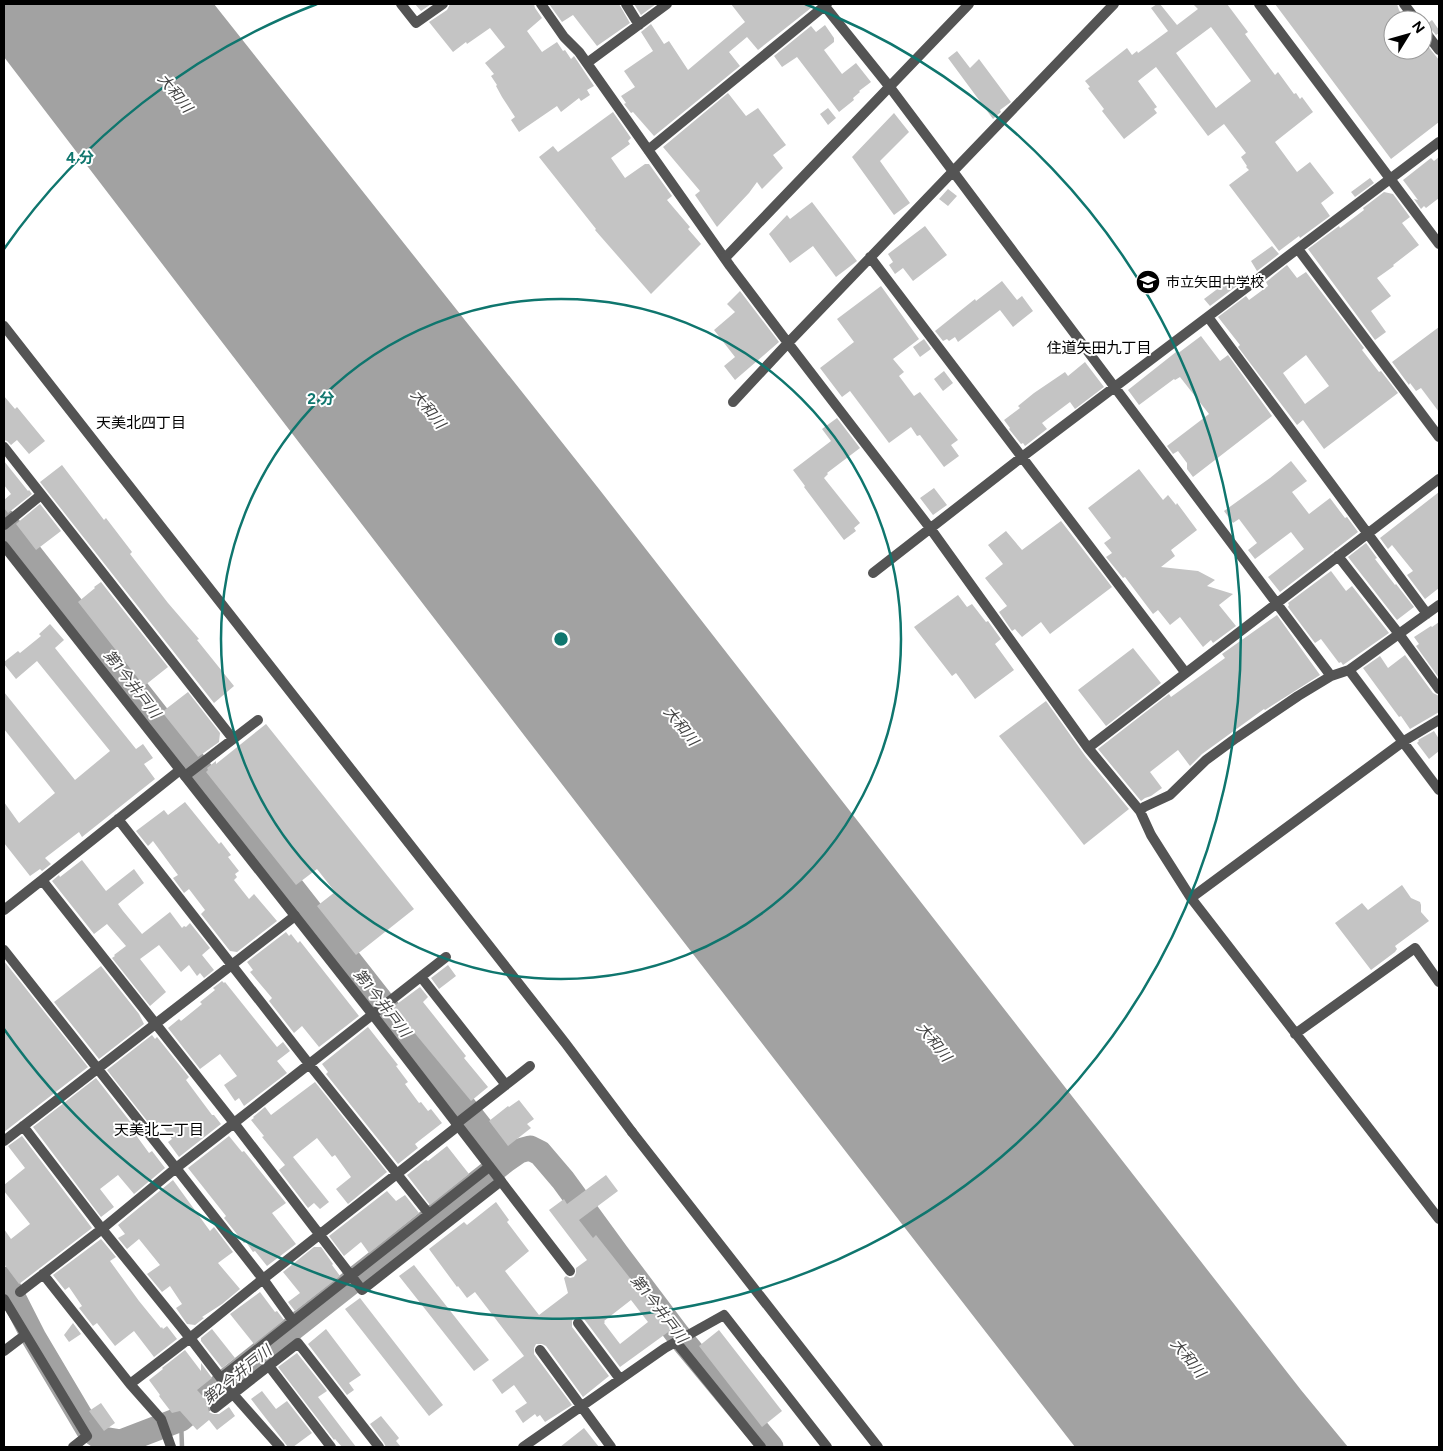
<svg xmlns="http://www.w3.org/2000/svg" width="1443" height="1451" font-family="Figtree,'Noto Sans JP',sans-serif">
  <rect width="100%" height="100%" fill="#fff"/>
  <path fill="#a2a2a2" d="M4,4H214L599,489L1301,1390L1348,1447H1075C716,985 359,522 4,57Z"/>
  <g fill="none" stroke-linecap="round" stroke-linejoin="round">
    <path stroke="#a2a2a2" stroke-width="4.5" d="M181,1419L182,1447"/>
    <path stroke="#a2a2a2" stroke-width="25" d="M4,521L506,1160
      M4,1279L34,1338L88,1429L103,1439L121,1442L181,1419L231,1377L506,1160L519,1151L530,1148L540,1153L563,1180L617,1254L678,1335L771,1447"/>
  </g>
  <path fill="#c4c4c4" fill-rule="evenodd" d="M415,4H431L421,11Z
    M450,4H534L535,8L542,18L527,31L542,52L557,42L563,51L565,50L571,59L574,56L594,86L587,90L590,95L581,101L579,98L561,112L557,106L519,132L511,120L515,117L502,97L496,86L497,85L491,76L494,74L485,63L505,47L490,28L467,44L466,42L453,52L429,22L447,10Z
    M549,4H619L630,23L597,46L573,15L562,22Z
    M634,4H656L641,15Z
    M731,4H816L758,50L747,37L729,52L740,66L654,136L633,112L631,113L624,104L626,103L621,96L635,87L624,71L653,51L641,32L651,24L664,44L669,41L688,70L745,22Z
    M1157,4H1160L1177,25L1198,9L1193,4H1227L1248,32L1245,34L1275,75L1278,72L1294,94L1296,93L1300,99L1302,97L1313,112L1275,142L1297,172L1310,162L1334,193L1321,203L1330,216L1300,238L1299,236L1279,251L1229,185L1249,170L1246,167L1247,166L1241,157L1246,153L1224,124L1208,136L1156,67L1138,81L1157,107L1154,109L1157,113L1124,139L1102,111L1104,109L1088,88L1090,87L1085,81L1127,48L1132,55L1137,51L1138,53L1168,31L1151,8ZM1211,27L1251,81L1216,108L1176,53Z
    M1275,4H1397L1399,10L1406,20H1393V50H1423V40L1439,60V122L1391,159Z
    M1432,20L1439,30V33L1436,35L1427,24Z
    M825,25L834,38V42L824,50L842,74L856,63L871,82L859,91L860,92L853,98L854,100L839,112L797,57L782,67L774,56L811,26L816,32Z
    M957,51L970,68L979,59L1011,102L1000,110L1001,112L993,119L948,58Z
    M728,93L746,116L758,108L786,145L773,155L783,168L762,189L757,182L749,193L717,227L695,195L700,191L663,147Z
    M828,108L836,118L828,125L820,114Z
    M613,112L631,138L628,141L630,144L611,158L625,178L645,164H649L672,196L667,200L690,227L688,229L701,244L651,294L595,230L596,229L539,157L553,146L558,152Z
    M894,113L909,132L880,161L910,203L894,215L852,157Z
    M1439,157V198L1426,208L1424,206L1421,209L1414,199L1418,200L1403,180L1431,158L1434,161Z
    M1370,178L1374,183L1355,197L1351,192Z
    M948,189L957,196L948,206L939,199Z
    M1384,192L1393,194L1410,217L1402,223L1419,245L1393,265L1394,266L1377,278L1391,296L1371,311L1386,332L1375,340L1308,249L1339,226L1340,228L1364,210L1363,208Z
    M812,202L857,261L836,277L813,246L790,263L769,234L787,215L790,219Z
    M925,226L947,255L913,281L903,268L895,274L889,265L893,262L888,254Z
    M1272,246L1279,254L1257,271L1251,261Z
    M1287,265L1297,278L1306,272L1364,348L1362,350L1379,372L1381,371L1398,393L1324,449L1303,420L1297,425L1238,347L1240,345L1218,317L1246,296L1249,300L1268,286L1266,282ZM1306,355L1329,386L1305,404L1283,373Z
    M1232,278L1238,285L1210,306L1204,299Z
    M1002,281L1017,300L1022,296L1033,311L1013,327L1000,310L958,342L955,337L949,341L947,339L943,341L935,331L975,299L976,301Z
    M881,286L919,339L893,359L904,372L899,376L914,396L920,392L958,440L951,445L959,456L944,467L920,435L917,436L911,427L889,443L850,391L842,397L820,368L854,342L837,319Z
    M740,291L779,342L735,380L724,366L735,357L714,330L735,312L727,304Z
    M1439,327V412L1421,388L1416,391L1410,383L1409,385L1392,362Z
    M1201,336L1220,361L1228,355L1272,416L1193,477L1187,469V463L1178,451L1173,454L1167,446L1209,414L1180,377L1175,380L1174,379L1139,405L1128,390L1176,352L1177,354Z
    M924,339L931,349L920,357L913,347Z
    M1085,362L1104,387L1075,409L1070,402L1042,423L1047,429L1025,446L1023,443L1021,444L1009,429L1010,428L1004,420L1020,408L1018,406L1034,393L1065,372L1068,376Z
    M944,371L953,383L943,391L934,379Z
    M4,396L15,409L17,407L45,441L29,454L17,440L11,445L7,441L4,440Z
    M837,418L860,448L827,473L828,474L824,478L860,523L854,528L856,531L844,540L804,487L805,486L793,470L831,441L822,429Z
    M4,461L28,491L29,490L32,494L8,513L4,508V500L11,494L4,485Z
    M1291,461L1307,481L1292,492L1309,514L1330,498L1345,518L1347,517L1358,532L1280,592L1268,577L1304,549L1291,532L1255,559L1248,550L1257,543L1239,519L1233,523L1224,511L1270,478Z
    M62,465L104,520L106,518L132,552L130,554L168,603L199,639L197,640L234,686L214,703L40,482Z
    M1139,469L1163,500L1168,495L1176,505L1177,503L1197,530L1171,550L1175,556L1161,567L1198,571L1215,580L1207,586L1233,594L1219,605L1236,626L1213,643L1211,640L1203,647L1180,617L1170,625L1158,610L1153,614L1125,577L1123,578L1106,557L1112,553L1104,543L1111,538L1088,508Z
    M934,488L947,505L933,515L920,498Z
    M1439,492V588L1425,599L1407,575L1413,571L1392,545L1388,549L1380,538Z
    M40,504L61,531L36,550L16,524Z
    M1061,521L1112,587L1050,634L1041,622L1022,637L1015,629L1012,631L999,612L1007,606L985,578L1003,564L988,545L1006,531L1022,550Z
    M1366,543L1377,558L1375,559L1395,585L1396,584L1414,607L1397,620L1348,557Z
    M1331,571L1346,591L1352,586L1389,633L1343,665L1341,662L1339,663L1321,639L1315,643L1288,607L1289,605L1288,603Z
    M101,582L168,667L144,686L78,602L95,588L94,587Z
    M958,595L967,607L972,604L986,622L988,621L1001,639L995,644L1014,670L975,699L956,673L952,676L914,627Z
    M1277,615L1320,675L1265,710L1264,709L1202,754L1190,766L1178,750L1150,772L1162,788L1151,796L1145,798L1141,801L1098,749L1169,694L1171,697L1225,658L1222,654Z
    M1439,622V678L1416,646L1419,644L1414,637L1431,626L1432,627Z
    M50,624L64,640L55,648L136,749L143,744L153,758L144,764L155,779L82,837L79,832L45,858L51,864L42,871L40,869L30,876L4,843V802L19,823L55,793L4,729V692L75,780L110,751L37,661L16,679L4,664V662L18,651L20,653L41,636L39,634Z
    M1133,648L1161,683L1106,726L1078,690Z
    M1405,655L1433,693L1439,696V712L1410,729L1401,716L1399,717L1363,668L1380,656L1388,668Z
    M188,692L220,733L219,742L198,757L162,712Z
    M1046,701L1086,757L1129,809L1084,845L999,736Z
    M266,724L414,909L356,955L317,906L335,892L317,869L296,885L206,772L208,770L207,768L216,761V764Z
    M1434,731L1439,739V751L1429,759L1417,743L1419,741L1418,740Z
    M185,802L219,844L221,842L231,855L228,857L239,871L235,874L237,877L234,880L249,899L254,894L277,921L237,952L230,951L201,914L205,910L189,889L184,893L173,878L178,875L153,841L148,846L136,831L164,810L168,815Z
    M82,860L106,891L134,869L144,883L118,904L123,911L142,934L170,912L182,928L184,926L186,927L190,923L210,948L202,955L214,970L204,978L200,973L197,976L189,965L181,972L159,945L140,959L166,992L150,1006L112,958L115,956L114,955L126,946L107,924L94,934L52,881L59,875L60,877Z
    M1402,885L1411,898L1420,902L1421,905V912L1429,921L1395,946L1397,949L1395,952L1371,970L1335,923L1362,903L1368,910Z
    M286,932L289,936L291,934L298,943L300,941L359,1016L319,1047L302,1026L294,1033L269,1001L272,998L250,972L253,970L247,962Z
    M4,961L88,1067L4,1132Z
    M448,965L456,976L439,989L431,978Z
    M101,966L139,1014L144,1024L99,1059L54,1002Z
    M222,981L224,983L225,982L277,1047L283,1042L290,1051L277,1061L287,1073L244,1106L239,1098L235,1101L224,1085L237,1076L220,1054L200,1069L168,1028L179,1019L181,1021L202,1004L200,1002L215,990L213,988Z
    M420,987L428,997L423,1002L466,1056L464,1058L488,1087L471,1101L393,1007Z
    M368,1027L398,1065L396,1066L408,1082L405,1084L419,1103L421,1102L428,1111L431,1109L442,1123L415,1144L418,1148L398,1164L326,1074L328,1072L322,1064Z
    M152,1035L155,1039L157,1037L189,1077L186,1080L212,1115H214L221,1124L179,1157L168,1142L172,1139L159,1122L156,1124L152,1120L148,1122L107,1070Z
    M96,1078L136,1129L133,1131L149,1153L152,1151L165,1168L134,1194L118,1175L100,1189L114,1207L101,1217L33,1127Z
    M315,1082L387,1172L348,1204L336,1189L351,1177L335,1155L332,1157L317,1138L293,1157L329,1202L320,1209L314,1203L308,1208L279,1170L285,1165L262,1137L264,1136L251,1120L254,1118L253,1117L265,1107L271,1115Z
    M519,1100L534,1119L527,1124L531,1128L508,1146L489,1121L508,1106L509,1107Z
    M22,1136L92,1228L19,1284L4,1264V1229L11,1239L30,1224L4,1191V1185L25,1168L8,1146Z
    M229,1136L242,1152L244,1151L286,1203L272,1213L296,1244L267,1266L255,1251L253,1252L246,1242L244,1243L224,1218L226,1216L188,1168Z
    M447,1146L469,1174L430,1205L407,1175L426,1160L428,1161Z
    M606,1175L618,1191L579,1220L593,1238L596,1235L671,1330L620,1367L584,1319L580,1317H574L572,1321V1327L609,1376L583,1397L546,1346L542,1344H536L534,1348V1354L572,1405L545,1422L540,1415L537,1417L535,1414L523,1423L515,1411L527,1403L514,1385L502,1394L492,1380L524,1356L475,1292L467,1298L458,1286L457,1287L429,1249L464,1222L467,1225L496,1202L509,1220L507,1222L529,1251L505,1271L539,1315L568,1293L564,1278L566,1276L570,1278L574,1277L576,1273V1268L587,1260L549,1210L564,1199L567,1204ZM631,1300L648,1322L620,1344L604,1323L605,1322L604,1321Z
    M173,1180L210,1231L214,1227L233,1252L218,1263L240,1289L222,1304L202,1317L204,1318L195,1325L187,1324L176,1308L182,1304L170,1286L162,1292L147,1274L160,1265L139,1239L127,1249L118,1238L125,1234L118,1225Z
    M387,1191L396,1201L405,1195L419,1213L369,1253L361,1242L344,1256L329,1236Z
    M101,1239L116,1257L110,1261L139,1301L161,1328L162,1327L163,1329L167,1326L177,1339L154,1357L134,1331L115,1346L97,1323L93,1326L79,1308L82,1306L69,1287L65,1290L53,1275Z
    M314,1247H321L333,1264L332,1265L340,1276L295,1311L288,1302L300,1293L283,1272Z
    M414,1265L489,1360L474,1371L399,1276Z
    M260,1292L275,1312L277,1311L284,1320L254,1344L230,1314Z
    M360,1298L443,1405L429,1416L345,1309Z
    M73,1323L81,1334L69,1342L64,1335Z
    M212,1329L235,1358L222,1368L201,1341V1338Z
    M326,1329L361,1375L349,1383L354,1390L347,1395L308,1344Z
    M719,1330L782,1411L762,1427L699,1346Z
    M185,1350L201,1371V1363L212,1378L197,1390L210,1404L208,1408L209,1412L213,1414H219L229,1407L235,1416L217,1430L209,1420L197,1430L180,1411L172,1413L159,1396L160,1395L149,1380L163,1369L162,1368Z
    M297,1353L327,1391L318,1397L356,1447H342L335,1439L334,1440L278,1367Z
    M262,1391L276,1409L287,1401L312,1433L293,1447H288L251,1399Z
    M101,1403L115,1423L104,1431L89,1411Z
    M381,1416L399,1438L396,1441L401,1447H386L384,1443L370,1424Z
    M584,1428L599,1447H560Z"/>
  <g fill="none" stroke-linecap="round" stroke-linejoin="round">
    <path stroke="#545454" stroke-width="10" d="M4,326L566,1044L632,1132"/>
    <path stroke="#545454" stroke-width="10" d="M401,4L416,23L443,4
      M541,4L564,37L579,52L730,266L788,343L930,528L1088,748L1140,811L1151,835L1191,898L1439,1219
      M626,4L639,25
      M823,4L889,86L1331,676L1349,670L1439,790
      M1259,4L1439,244
      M1404,4L1416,20
      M1423,29L1439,50
      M587,63L667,4
      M648,150L827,4
      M1298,249L1439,437
      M870,257L1185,672
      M1208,317L1427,614
      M733,402L788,343L1114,4
      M4,447L233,739
      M4,525L41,495
      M1338,556L1399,634L1439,689
      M873,573L1022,457L1439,142
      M1349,670L1439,605
      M1088,748L1439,479
      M185,776L258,720
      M1140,811L1144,807L1170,795L1206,760L1236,738L1298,696L1331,676
      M118,819L309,1064L429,1214
      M42,880L180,770
      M1191,898L1404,741L1439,720
      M4,910L42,880L234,1123L176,1168L263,1279L190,1338L233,1394L280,1447
      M4,950L176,1168L102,1229L190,1338L130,1384
      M446,957L234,1123L362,1290L501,1181
      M421,977L506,1085
      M1295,1034L1415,948L1439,982
      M456,1124L530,1066
      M632,1132L878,1447
      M4,1141L295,916
      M43,1274L130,1384L161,1419L171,1447
      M20,1292L102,1229L23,1126
      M4,1299L87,1436L73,1447
      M293,1321L263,1279L458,1126
      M578,1323L620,1379
      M676,1342L761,1447
      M540,1350L611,1447
      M4,1351L25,1335
      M269,1366L331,1447
      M221,1378L489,1167
      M215,1408L298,1343L379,1447
      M523,1447L665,1348L724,1315L827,1447"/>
    <path stroke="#545454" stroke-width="10" d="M725,258L969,4
      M4,546L373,1015L570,1271"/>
  </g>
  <g fill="none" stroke="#0f766e" stroke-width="2.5">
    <circle cx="561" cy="639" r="340"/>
    <path d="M4 249A680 680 0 0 1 317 4M805 4A680 680 0 1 1 4 1029"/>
  </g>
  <defs>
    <g id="school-disc" transform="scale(1.25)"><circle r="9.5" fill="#000" stroke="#fff"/><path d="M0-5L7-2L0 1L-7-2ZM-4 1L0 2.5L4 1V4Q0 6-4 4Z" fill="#fff"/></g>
  </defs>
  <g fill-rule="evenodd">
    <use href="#school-disc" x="1148" y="282"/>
  </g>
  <g text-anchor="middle" stroke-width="4" stroke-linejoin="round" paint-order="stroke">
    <g font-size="14" fill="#000" stroke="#fff" text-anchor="start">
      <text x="1166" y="287">市立矢田中学校</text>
    </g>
    <g font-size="15" font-style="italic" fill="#434343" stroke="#fff">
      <text transform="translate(175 93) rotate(51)" y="5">大和川</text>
      <text transform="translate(428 409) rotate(51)" y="5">大和川</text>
      <text transform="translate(132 684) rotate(52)" y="5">第1今井戸川</text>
      <text transform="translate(681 726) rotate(51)" y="5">大和川</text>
      <text transform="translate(382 1003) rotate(52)" y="5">第1今井戸川</text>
      <text transform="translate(934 1042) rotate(51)" y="5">大和川</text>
      <text transform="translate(659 1309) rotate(52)" y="5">第1今井戸川</text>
      <text transform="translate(1188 1358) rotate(51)" y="5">大和川</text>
      <text transform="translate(237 1375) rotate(-39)" y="5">第2今井戸川</text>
    </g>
    <g font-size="15" fill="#000" stroke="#fff">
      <text x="1099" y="353">住道矢田九丁目</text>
      <text x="141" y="428">天美北四丁目</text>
      <text x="159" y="1135">天美北二丁目</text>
    </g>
  </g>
  <circle cx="561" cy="639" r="8" fill="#0f766e" stroke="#fff" stroke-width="2.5"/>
  <g font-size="15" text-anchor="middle" font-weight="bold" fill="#0f766e" stroke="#fff" stroke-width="4" stroke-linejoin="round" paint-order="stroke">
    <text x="80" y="163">4 分</text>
    <text x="321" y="404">2 分</text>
  </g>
  <rect width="1443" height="1451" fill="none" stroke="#000000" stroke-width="10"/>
  <g transform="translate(1408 35) rotate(53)"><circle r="24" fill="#ffffff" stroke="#999999"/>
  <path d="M0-4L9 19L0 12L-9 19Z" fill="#000000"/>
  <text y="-8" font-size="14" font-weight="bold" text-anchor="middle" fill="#000000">N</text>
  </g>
</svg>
